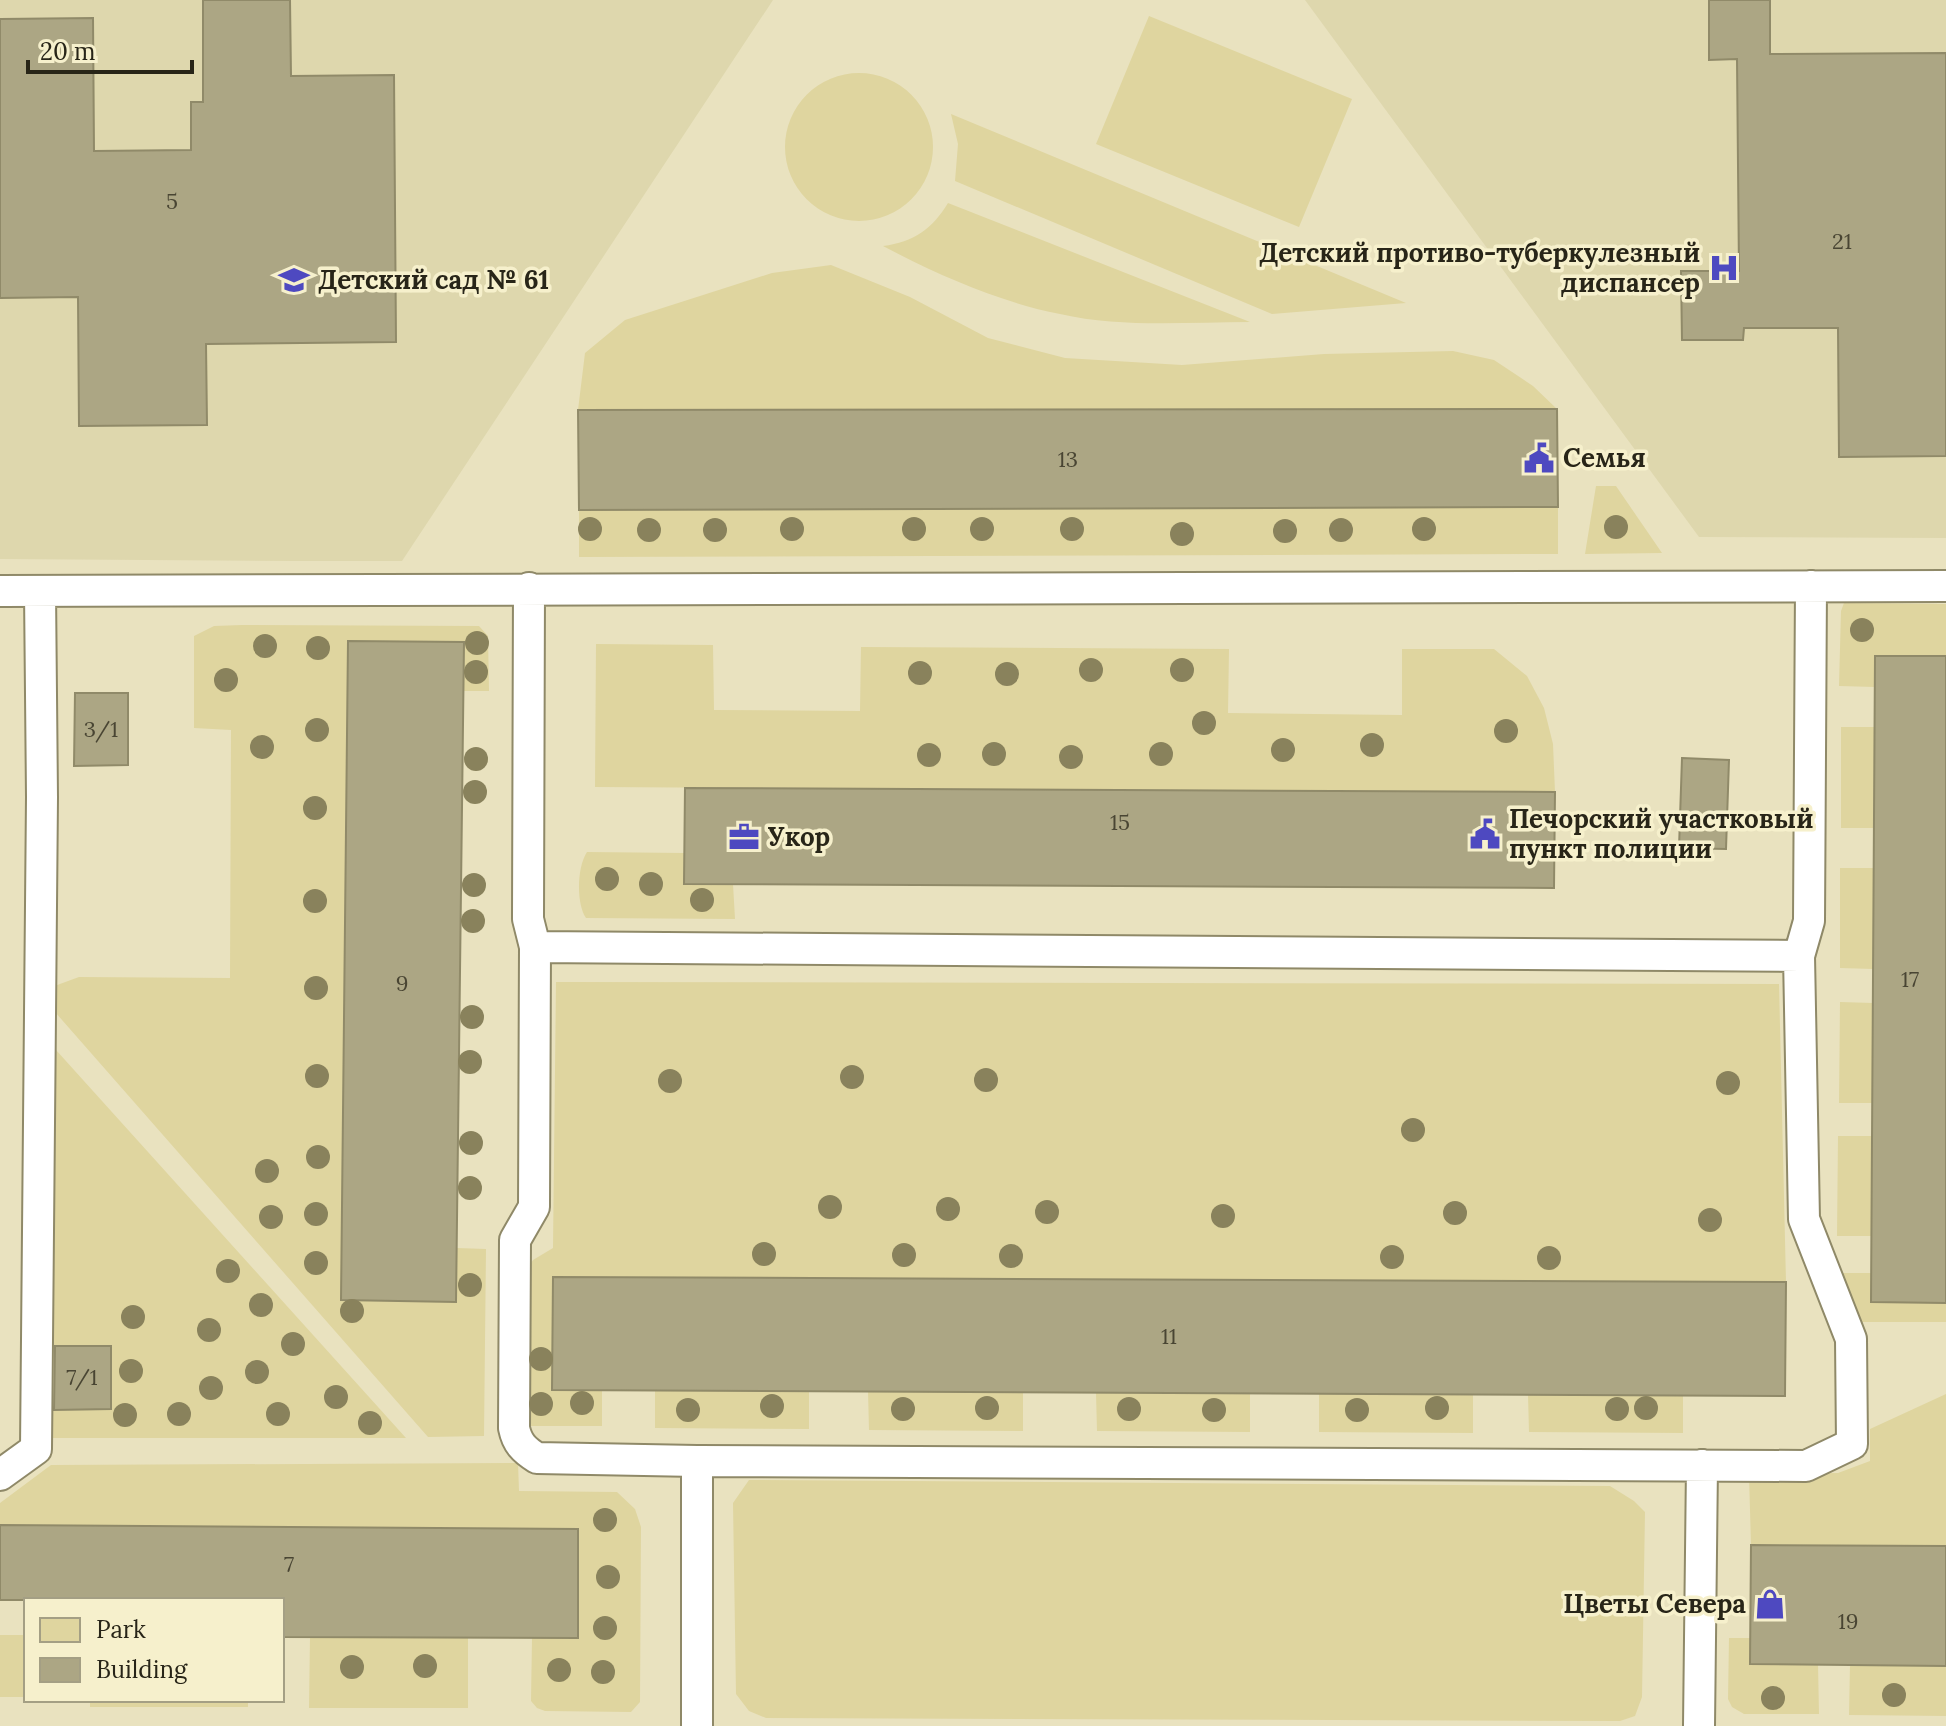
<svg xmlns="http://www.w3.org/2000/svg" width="1946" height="1726" font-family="Lora,serif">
  <rect width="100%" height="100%" fill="#e9e2bf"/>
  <path fill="#ded7ad" d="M0,0H773L402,561H295L0,559Z
    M1305,0H1946V538L1699,537Z"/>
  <path fill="#dfd59f" d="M1149,16L1352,99L1299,227L1096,144Z
    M785 147a74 74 0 1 1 148 0a74 74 0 1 1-148 0Z
    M951,114L1406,303L1272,314L955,181L958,144Z
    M948,203L1250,322C1187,322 1121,328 1060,314C999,302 938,275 883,246C914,242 932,229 948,203Z
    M831,265L910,297L988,338L1065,358L1182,365L1324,354L1453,351L1494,360L1533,386L1557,409L578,410L585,353L625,320L772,273Z
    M1596,486H1616L1662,553L1585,554Z
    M1558,507V554L579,557V510Z
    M1844,603L1946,604V656L1875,687L1839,686L1841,611Z
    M242,625L479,626L488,636L489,691H463L464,642H349L341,1300L456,1302L457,1248L486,1249L484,1436L428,1437L48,1004L49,988L79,977L230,978L231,730L194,728V636L214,626Z
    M596,644L713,645L714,710L860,711L861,647L1229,649L1228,713L1402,715V649H1494L1527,676L1544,708L1553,744L1555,792L595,787Z
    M1841,727H1875L1874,828H1841Z
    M587,852L685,853L733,884L735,919L586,918C576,903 577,867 587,852Z
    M1840,868H1874L1873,969L1840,968Z
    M556,982L1779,984L1786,1282L602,1390V1426H527V1270L533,1260L553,1248Z
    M1840,1002L1873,1003L1872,1103H1839Z
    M47,1040L406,1438H45L44,1411L111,1408L110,1346L44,1347Z
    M1838,1136H1872L1871,1236H1837Z
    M1832,1273H1871L1946,1303V1322H1858Z
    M655,1390L809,1391V1429L655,1428Z
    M868,1391L1023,1392V1431L869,1430Z
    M1096,1393H1250V1432L1097,1431Z
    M1319,1394H1473V1433L1319,1432Z
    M1946,1394V1546L1751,1545L1749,1475L1838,1473L1870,1461V1429Z
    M1528,1395H1683V1433L1529,1432Z
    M518,1463L519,1491L617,1492L635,1509L641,1527L640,1702L631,1712L545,1711L537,1708L531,1701L532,1638H578V1529L0,1525V1503L51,1465Z
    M749,1480L1610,1486L1634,1501L1645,1512L1642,1697L1635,1716L1620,1721L766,1718L749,1711L736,1694L733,1503Z
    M0,1635H26V1697H0Z
    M310,1637L468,1638V1708H309Z
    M1729,1638H1750V1663L1818,1664L1819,1714H1744L1732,1707L1728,1699Z
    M1850,1665L1946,1666V1716L1849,1715Z
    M90,1700H248V1707H90Z"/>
  <path fill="#aca684" stroke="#908a69" stroke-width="2" d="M203,0H290L291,76L394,75L396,342L206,344L207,425L79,426L78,297L0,298V19L93,18L94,151L191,150V102H203Z
    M1709,0H1770V54L1946,53V456L1839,457L1838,328H1744L1743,340H1682L1681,271H1739L1737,59L1709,60Z
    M1557,409L1558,507L579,510L578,410Z
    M348,641L464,642L456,1302L341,1300Z
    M1875,656H1946V1303L1871,1302Z
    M75,693H128V765L74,766Z
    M1682,758L1729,760L1726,849L1679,848Z
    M685,788L1555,792L1554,888L684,884Z
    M553,1277L1786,1282L1785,1396L552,1390Z
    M55,1346H111V1409L54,1410Z
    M0,1525L578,1529V1638L282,1637V1600H0Z
    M1751,1545L1946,1546V1666L1750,1664Z"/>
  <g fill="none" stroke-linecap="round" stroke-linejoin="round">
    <g stroke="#8f8968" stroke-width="34">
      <path id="lane" d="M529,588L528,919L535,947L534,1207L515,1240L514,1428C517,1443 524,1450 537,1458L697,1461L1806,1466L1852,1444L1851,1339L1804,1219L1799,956L1809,921L1811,586
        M0,591L1946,586
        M535,947L1799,956
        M697,1461V1726
        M0,1475L36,1449L42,797L40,591
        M1699,1726L1702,1465"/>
    </g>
    <use href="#lane" stroke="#fff" stroke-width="30"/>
  </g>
  <g fill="#89825c">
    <circle cx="1616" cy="527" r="12"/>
    <circle cx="590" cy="529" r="12"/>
    <circle cx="792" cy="529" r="12"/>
    <circle cx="914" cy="529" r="12"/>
    <circle cx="982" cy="529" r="12"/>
    <circle cx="1072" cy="529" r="12"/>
    <circle cx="1424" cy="529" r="12"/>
    <circle cx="649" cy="530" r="12"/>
    <circle cx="715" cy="530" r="12"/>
    <circle cx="1341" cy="530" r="12"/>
    <circle cx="1285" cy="531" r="12"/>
    <circle cx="1182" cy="534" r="12"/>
    <circle cx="1862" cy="630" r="12"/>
    <circle cx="477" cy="643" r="12"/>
    <circle cx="265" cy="646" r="12"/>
    <circle cx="318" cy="648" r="12"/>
    <circle cx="1091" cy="670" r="12"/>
    <circle cx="1182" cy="670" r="12"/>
    <circle cx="476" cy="672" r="12"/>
    <circle cx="920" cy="673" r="12"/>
    <circle cx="1007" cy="674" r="12"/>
    <circle cx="226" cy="680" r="12"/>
    <circle cx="1204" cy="723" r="12"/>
    <circle cx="317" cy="730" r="12"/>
    <circle cx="1506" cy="731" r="12"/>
    <circle cx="1372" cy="745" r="12"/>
    <circle cx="262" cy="747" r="12"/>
    <circle cx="1283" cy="750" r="12"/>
    <circle cx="994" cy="754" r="12"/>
    <circle cx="1161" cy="754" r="12"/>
    <circle cx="929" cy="755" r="12"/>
    <circle cx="1071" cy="757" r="12"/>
    <circle cx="476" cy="759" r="12"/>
    <circle cx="475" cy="792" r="12"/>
    <circle cx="315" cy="808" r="12"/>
    <circle cx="607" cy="879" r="12"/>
    <circle cx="651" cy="884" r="12"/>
    <circle cx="474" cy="885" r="12"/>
    <circle cx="702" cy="900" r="12"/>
    <circle cx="315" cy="901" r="12"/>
    <circle cx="473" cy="921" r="12"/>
    <circle cx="316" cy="988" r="12"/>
    <circle cx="472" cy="1017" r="12"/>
    <circle cx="470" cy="1062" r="12"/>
    <circle cx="317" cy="1076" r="12"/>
    <circle cx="852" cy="1077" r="12"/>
    <circle cx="986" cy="1080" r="12"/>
    <circle cx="670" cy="1081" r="12"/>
    <circle cx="1728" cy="1083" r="12"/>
    <circle cx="1413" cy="1130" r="12"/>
    <circle cx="471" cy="1143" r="12"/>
    <circle cx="318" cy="1157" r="12"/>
    <circle cx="267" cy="1171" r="12"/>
    <circle cx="470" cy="1188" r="12"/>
    <circle cx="830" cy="1207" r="12"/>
    <circle cx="948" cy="1209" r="12"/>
    <circle cx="1047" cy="1212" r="12"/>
    <circle cx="1455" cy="1213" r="12"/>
    <circle cx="316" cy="1214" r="12"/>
    <circle cx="1223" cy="1216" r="12"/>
    <circle cx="271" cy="1217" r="12"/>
    <circle cx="1710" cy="1220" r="12"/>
    <circle cx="764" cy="1254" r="12"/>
    <circle cx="904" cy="1255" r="12"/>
    <circle cx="1011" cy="1256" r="12"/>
    <circle cx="1392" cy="1257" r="12"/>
    <circle cx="1549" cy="1258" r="12"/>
    <circle cx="316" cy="1263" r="12"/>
    <circle cx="228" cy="1271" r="12"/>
    <circle cx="470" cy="1285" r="12"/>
    <circle cx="261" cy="1305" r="12"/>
    <circle cx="352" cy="1311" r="12"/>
    <circle cx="133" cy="1317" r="12"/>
    <circle cx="209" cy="1330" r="12"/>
    <circle cx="293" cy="1344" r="12"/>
    <circle cx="541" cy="1359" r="12"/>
    <circle cx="131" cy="1371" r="12"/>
    <circle cx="257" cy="1372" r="12"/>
    <circle cx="211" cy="1388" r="12"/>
    <circle cx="336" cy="1397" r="12"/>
    <circle cx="582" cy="1403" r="12"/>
    <circle cx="541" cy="1404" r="12"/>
    <circle cx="772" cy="1406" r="12"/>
    <circle cx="987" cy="1408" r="12"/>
    <circle cx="1437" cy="1408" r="12"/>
    <circle cx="1646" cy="1408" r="12"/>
    <circle cx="903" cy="1409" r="12"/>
    <circle cx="1129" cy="1409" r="12"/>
    <circle cx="1617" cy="1409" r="12"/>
    <circle cx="688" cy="1410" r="12"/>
    <circle cx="1214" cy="1410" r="12"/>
    <circle cx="1357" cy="1410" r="12"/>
    <circle cx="179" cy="1414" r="12"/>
    <circle cx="278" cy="1414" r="12"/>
    <circle cx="125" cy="1415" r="12"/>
    <circle cx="370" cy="1423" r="12"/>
    <circle cx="605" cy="1520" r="12"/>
    <circle cx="608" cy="1577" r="12"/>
    <circle cx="605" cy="1628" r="12"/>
    <circle cx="425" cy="1666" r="12"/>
    <circle cx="352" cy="1667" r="12"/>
    <circle cx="559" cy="1670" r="12"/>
    <circle cx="603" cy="1672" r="12"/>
    <circle cx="1894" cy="1695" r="12"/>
    <circle cx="1773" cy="1698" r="12"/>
  </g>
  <defs>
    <g id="hospital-bare" transform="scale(2.4)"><path d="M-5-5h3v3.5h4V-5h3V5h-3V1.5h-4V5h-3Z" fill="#4e49c0" stroke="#f6f0cc" stroke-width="2.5" paint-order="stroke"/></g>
    <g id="school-bare" transform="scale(2.4)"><path d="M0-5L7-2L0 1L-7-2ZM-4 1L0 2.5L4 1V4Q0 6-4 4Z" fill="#4e49c0" stroke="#f6f0cc" stroke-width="2.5" paint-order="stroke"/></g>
    <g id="civic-bare" transform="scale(2.4)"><path d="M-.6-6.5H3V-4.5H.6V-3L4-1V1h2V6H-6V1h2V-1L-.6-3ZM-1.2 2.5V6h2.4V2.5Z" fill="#4e49c0" stroke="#f6f0cc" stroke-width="2.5" paint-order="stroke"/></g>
    <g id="office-bare" transform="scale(2.4)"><path d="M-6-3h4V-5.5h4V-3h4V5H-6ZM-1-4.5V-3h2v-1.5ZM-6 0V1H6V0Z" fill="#4e49c0" stroke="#f6f0cc" stroke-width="2.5" paint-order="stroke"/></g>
    <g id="shop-bare" transform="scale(2.4)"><path d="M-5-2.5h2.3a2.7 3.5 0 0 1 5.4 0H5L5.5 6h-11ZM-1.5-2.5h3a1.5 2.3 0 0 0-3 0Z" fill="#4e49c0" stroke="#f6f0cc" stroke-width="2.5" paint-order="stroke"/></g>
  </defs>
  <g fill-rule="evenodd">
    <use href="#hospital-bare" x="1724" y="268"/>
    <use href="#school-bare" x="294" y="280"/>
    <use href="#civic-bare" x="1539" y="458"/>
    <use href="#civic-bare" x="1485" y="834"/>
    <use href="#office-bare" x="744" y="837"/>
    <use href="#shop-bare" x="1770" y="1604"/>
  </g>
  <g text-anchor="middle" stroke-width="7" stroke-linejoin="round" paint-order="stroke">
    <g font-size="22" fill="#494533">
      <text x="172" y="209">5</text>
      <text x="1842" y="249">21</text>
      <text x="1068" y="467">13</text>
      <text x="101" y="737">3/1</text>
      <text x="1120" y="830">15</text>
      <text x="1910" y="987">17</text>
      <text x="402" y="991">9</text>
      <text x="1169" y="1344">11</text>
      <text x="82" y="1385">7/1</text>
      <text x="289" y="1572">7</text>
      <text x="1848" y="1629">19</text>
    </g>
    <g font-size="26" font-weight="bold" fill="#282518" stroke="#f6f0cc" text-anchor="start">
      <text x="1700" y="262" text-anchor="end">Детский противо-туберкулезный<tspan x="1700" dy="30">диспансер</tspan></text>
      <text x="318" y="289">Детский сад № 61</text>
      <text x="1563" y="467">Семья</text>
      <text x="1509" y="828">Печорский участковый<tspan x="1509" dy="30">пункт полиции</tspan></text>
      <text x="768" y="846">Укор</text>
      <text x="1746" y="1613" text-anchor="end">Цветы Севера</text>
    </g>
  </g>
  <rect x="24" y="1598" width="260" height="104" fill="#f6f0cc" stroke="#a49f84" stroke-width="2"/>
  <rect x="40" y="1618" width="40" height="24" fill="#dfd59f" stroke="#a49f84" stroke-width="2"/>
  <text x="96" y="1638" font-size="24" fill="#282518">Park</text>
  <rect x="40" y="1658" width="40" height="24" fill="#aca684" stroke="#a49f84" stroke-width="2"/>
  <text x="96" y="1678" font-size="24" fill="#282518">Building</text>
  <path d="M28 60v12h164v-12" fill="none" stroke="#282518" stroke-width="4"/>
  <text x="40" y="60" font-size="24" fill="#282518" stroke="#f6f0cc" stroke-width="6" paint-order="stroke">20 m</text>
</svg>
